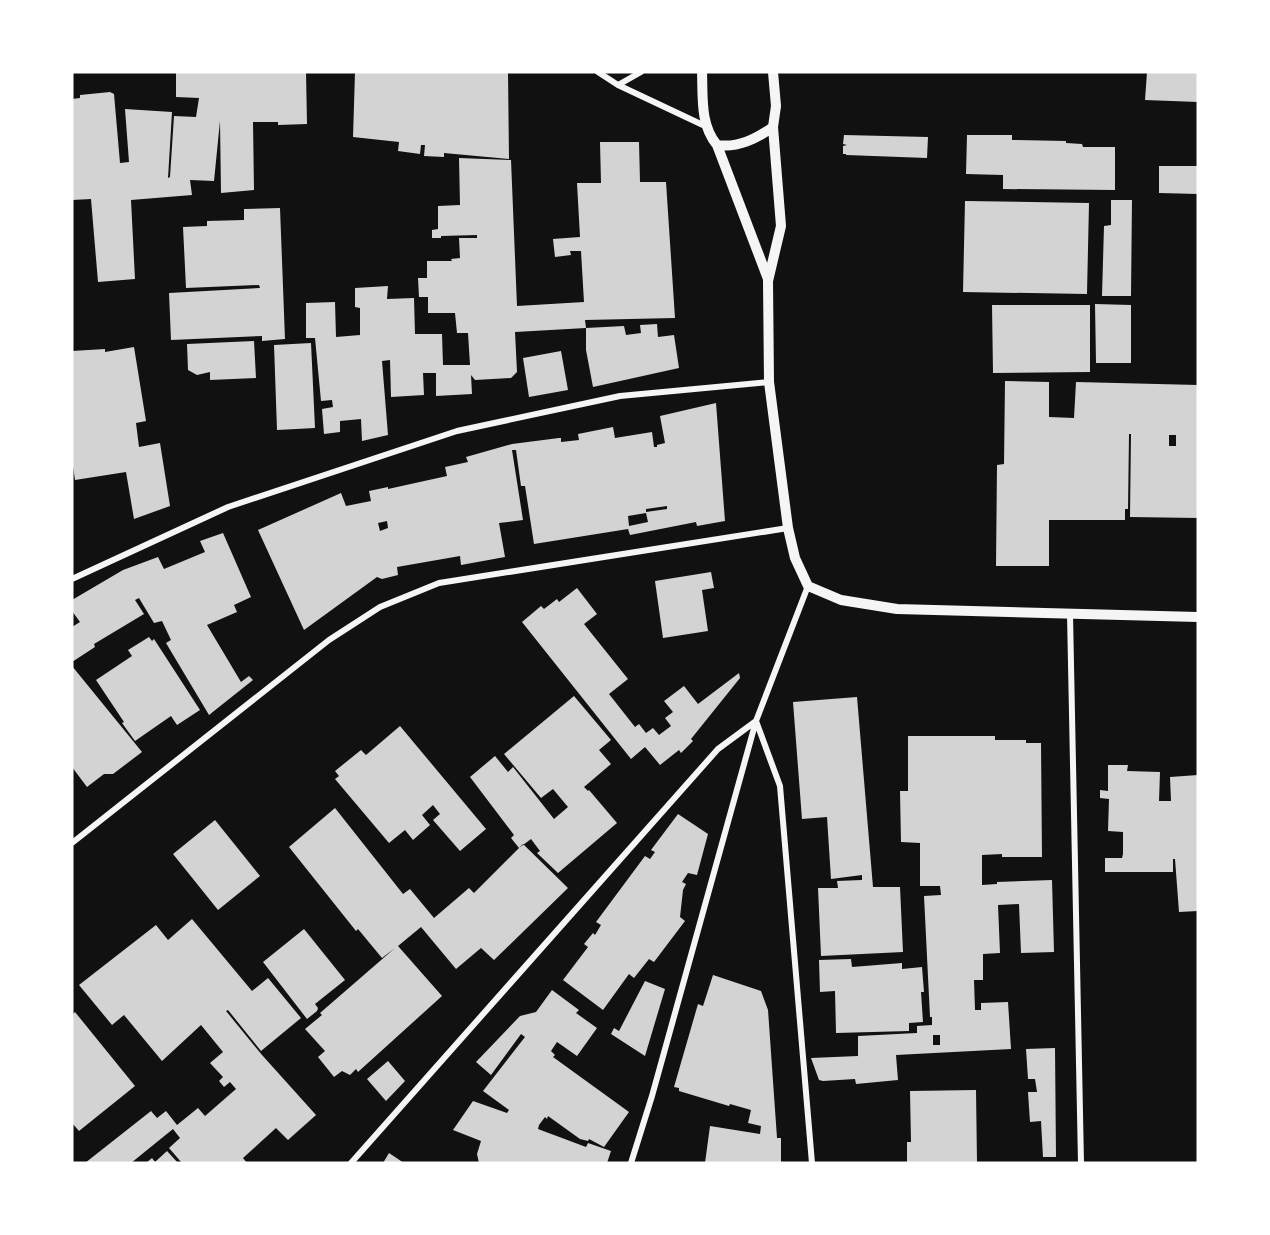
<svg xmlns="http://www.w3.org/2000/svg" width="1270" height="1235" font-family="'Open Sans',sans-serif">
  <rect width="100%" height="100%" fill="#111"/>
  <path fill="#d3d3d3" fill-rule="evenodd" d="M176,72H306L307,124L278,125V122H253L254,190L221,193L220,121L214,181L190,180L192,195L131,200L135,279L98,282L91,199L72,200V99L80,98V95L110,92L114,94L120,163L129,162L125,109L172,112L168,178L170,177L174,116L196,117L199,98L176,97Z
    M355,72L508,73L509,159L444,153V157L424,156L425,145H421L420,154L398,151L399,142L353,137Z
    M1147,72H1198V102L1145,100Z
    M844,135L928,137L927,158L846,155V154H843V146L847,145L843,144Z
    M967,135H1012V140L1066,141V143L1082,144L1083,147H1115V190L1003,189V175L966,174Z
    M600,142H639L640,182H666L675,318L585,320L586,328L515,332L517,372L511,378L475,380L471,375L472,394L436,396V373H423L424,395L391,397L390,360L382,361L388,435L362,441L361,419L340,421V432L324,434L322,409L333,407L332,400L321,401L315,338H306V303L335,302L336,337L360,335V308L355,307V288L388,286L387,299L414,298L415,334H442L443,365H470L468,333H457L455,313H428V297H419L418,278H427V261H452L451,259L460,258L459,238H477V235L441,236V238H432V230L438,229V206L460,205L459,158L511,160L517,306L584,302L581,251H570L571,255L555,257L553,239L580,237L577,183H601Z
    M1159,166H1198V194L1159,193Z
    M1111,200H1132L1131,296H1102L1104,226L1111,225Z
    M965,201L1089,203L1087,294L963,292Z
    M280,208L285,339L262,341V336L171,340L169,293L260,288L259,285L186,288L183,227L207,226V221L244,220V209Z
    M1095,304L1131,305V363H1096Z
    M992,305H1090V372L993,373Z
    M657,324L658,337L674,335L679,368L593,387L586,350V328L624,326L626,335L641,333L640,325Z
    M254,341L256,378L210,380V372L197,375L188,370L187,344Z
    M311,343L315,428L277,430L274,345Z
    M134,347L146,421L136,423L139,447L160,443L170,506L134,519L126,472L75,480L72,460V351L105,349V352Z
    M561,351L568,390L529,397L523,358Z
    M1005,381L1049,382V417L1074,418L1076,382L1198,385V518L1130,517L1131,434H1129L1128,509H1125V520H1049V566H996L997,465L1004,464ZM1169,435H1176V446H1169Z
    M716,403L725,521L697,526L696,522L630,535L628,529L534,544L525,486H521L516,450H512L523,520L499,523L505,557L461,565L460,556L397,567L398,575L382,579L377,577L304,630L258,530L341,493L346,506L371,501L369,491L388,487V489L447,476L445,467L468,462L466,457L512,444L559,438H561V442L579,440L578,434L613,427L615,438L652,432L654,447H657V445L665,443L660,416ZM667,506V509L646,512V509ZM646,513L648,522L629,526L628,516ZM387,521L388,528L380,531L378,523Z
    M223,533L251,597L234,605L237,612L207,625L241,682L249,676L253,680L209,715L166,643L171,640L162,621L154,623L139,598L135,600L144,614L94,644L95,647L72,662V627L80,622L72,611V600L123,570L158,557L164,569L205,552L200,541Z
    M711,572L714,588L702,590L708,631L663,638L655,581Z
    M577,588L597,614L584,624L628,679L609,694L635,727L639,724L646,733L653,728L659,735L671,726L665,718L673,712L664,701L684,686L698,704L739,673L740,678L691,739L693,741L681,753L679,750L660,765L645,747L631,759L522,622L541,606L544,609L557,599L559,602Z
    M149,637L152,641L154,639L200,710L177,725L171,716L135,741L122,723L124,722L96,680L132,656L128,650Z
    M72,666L142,752L113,774H104L87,787L72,767Z
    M574,696L611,740L599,750L611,764L584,787L588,791L589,790L617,823L558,873L537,853L540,851L531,839L519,848L511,838L514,835L470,777L495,756L508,772L513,767L554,819L568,807L553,789L541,798L504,754Z
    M857,697L873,887H900L903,952L821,956L818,888H838L837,881L862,880V875L831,879L827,817L802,819L793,702Z
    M400,726L486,829L460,851L433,820L440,814L433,805L422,815L430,825L413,840L405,830L389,843L335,779L339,776L335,771L361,750L366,755Z
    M908,736H995V740H1026V743H1041L1042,857H1002V854L982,855V885L997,884V882L1052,880L1054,952L1021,953L1019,904L998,905L1000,953L983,954V980H974L975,1010H981V1003L1008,1002L1011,1049L896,1055L898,1080L856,1084L855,1079L823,1081L819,1080L811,1058L858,1056V1036L917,1033V1026L932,1025V1017H930L924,896L941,895L940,886H920V843L901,842L900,791H908ZM933,1035H940V1045H933Z
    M1108,765H1128L1127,771L1160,772L1159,801H1171L1170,777L1198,775V911L1179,912L1175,859H1173V872H1105V858H1122L1123,854V832L1108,831L1109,799L1100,798V790L1108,791Z
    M335,808L403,894L410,889L434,918L469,888L474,893L523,844L568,888L494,960L481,948L456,969L421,927L398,946L442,996L358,1072L356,1069L350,1075L342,1071L334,1077L318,1057L325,1051L305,1029L322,1015L320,1013L395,948L382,958L358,929L356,931L289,847Z
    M678,814L708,834L697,875L688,873L682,882L686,884L683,890L680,917L685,921L654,962L649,959L634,978L629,974L603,1010L563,980L588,947L584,944L593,933L595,935L601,925L596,922L645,856L650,859L655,852L651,850Z
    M215,820L260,876L218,910L173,854Z
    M192,919L252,991L268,978L301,1018L261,1051L228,1010L226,1011L262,1055L316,1115L288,1140L276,1128L243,1158L247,1163H182L169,1148L180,1138L173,1129L131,1163H85L151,1111L157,1118L166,1111L177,1125L198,1108L205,1116L236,1089L230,1082L224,1087L219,1081L223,1077L210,1063L223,1052L201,1025L162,1061L124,1015L112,1025L79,985L156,925L168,940Z
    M304,929L345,980L315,1004L318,1008L317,1011L307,1019L263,962Z
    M851,959L852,967L902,963V969L922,967L924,992H921L923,1022L909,1023V1031L836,1033L835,991L820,992L819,960Z
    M713,975L761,991L768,1010L777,1138H781V1163H705L710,1126L760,1134L761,1126L748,1123L751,1110L730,1104L729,1106L679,1091V1088L674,1087L698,1004L703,1006Z
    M645,981L665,989L645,1056L611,1034L614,1028L619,1031Z
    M552,990L579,1010L576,1013L597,1028L577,1056L557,1042L551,1051L555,1055L553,1057L629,1112L604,1147L589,1139L588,1141L580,1139L548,1116L547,1119L545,1117L539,1125L538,1129L586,1147L588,1143L611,1151L607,1163H479L477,1154L481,1141L453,1130L473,1101L507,1113L509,1110L483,1091L525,1037L521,1034L491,1075L476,1062L520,1016L536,1012Z
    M75,1012L135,1086L79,1131L72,1123V1015Z
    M1055,1048L1056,1157H1043L1041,1121L1030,1122L1028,1092H1037L1035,1079H1028L1026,1049Z
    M388,1061L405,1081L386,1101L367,1079Z
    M976,1090L977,1163H907V1142H911L910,1091Z
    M167,1151L178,1163H146L152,1158L155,1162Z
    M389,1153L404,1163H383Z"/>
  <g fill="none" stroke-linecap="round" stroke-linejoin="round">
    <path stroke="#f5f5f5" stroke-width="6" d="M598,72L618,85L705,126
      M618,85L641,72
      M72,579L228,507L457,431L620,396L769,382
      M1070,614L1081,1163
      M72,843L329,640L380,607L439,583L788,528
      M351,1163L718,749L756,721L780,786L812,1163
      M631,1163L652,1096L756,721L808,586"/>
    <path stroke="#f5f5f5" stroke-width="10" d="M702,72C703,97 700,125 717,145C738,148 756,139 773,127L776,106L773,72
      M773,127L781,226L768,281L769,382L788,528L795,558L808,586L841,600L897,609L1198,617
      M717,145L768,279"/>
  </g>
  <rect width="1270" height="1235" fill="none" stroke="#ffffff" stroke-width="147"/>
</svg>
